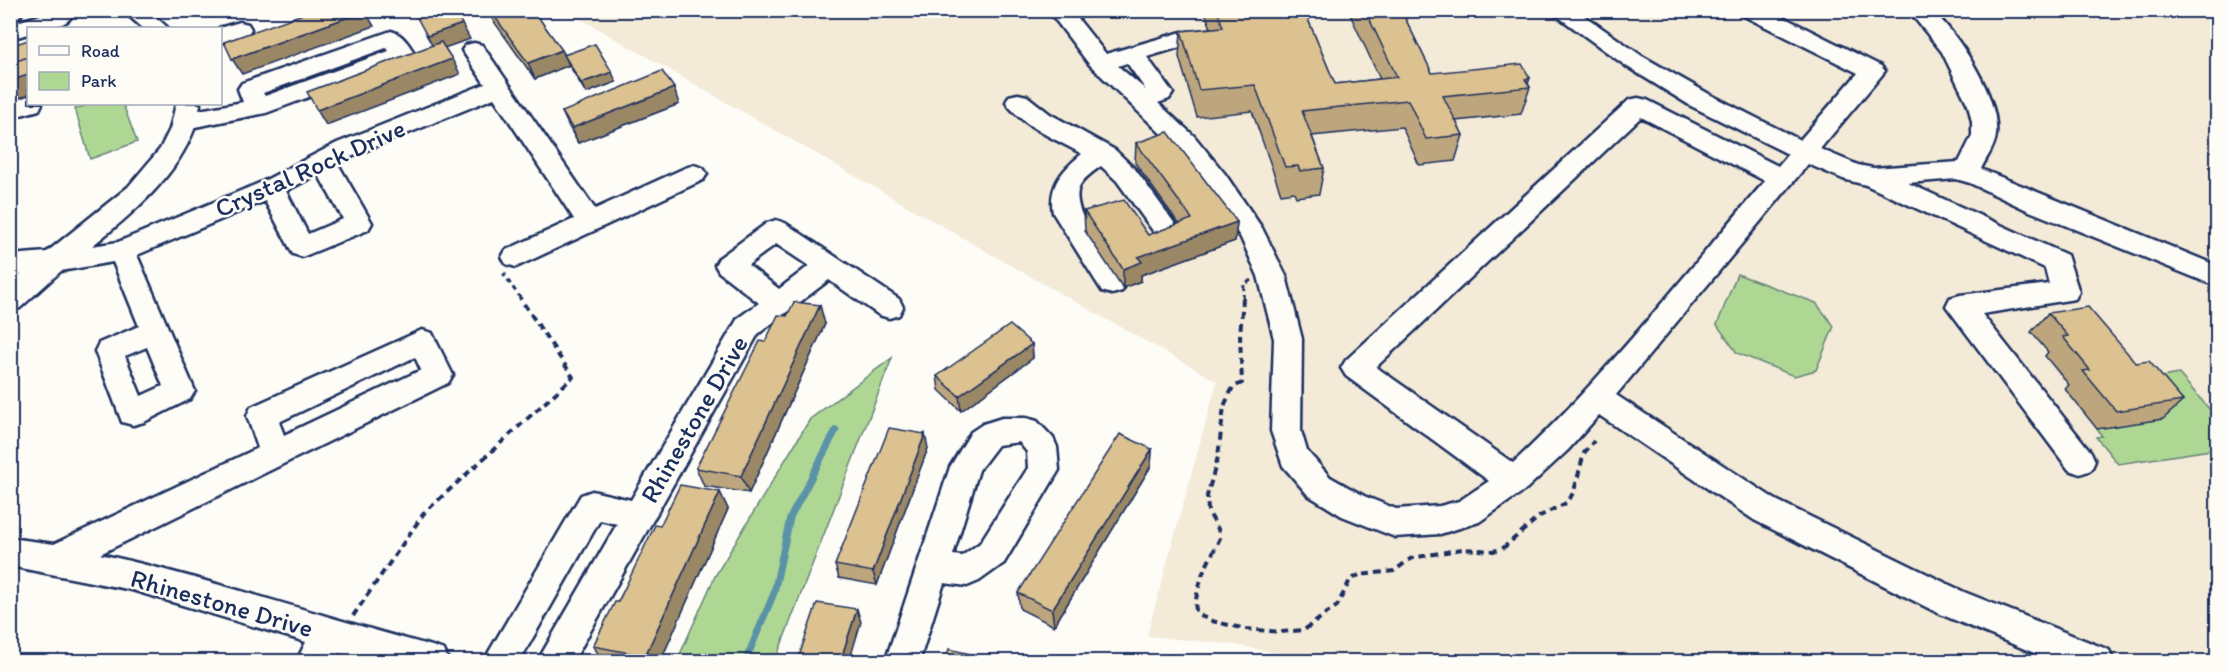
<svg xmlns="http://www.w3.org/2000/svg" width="2228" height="672" font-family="Itim,sans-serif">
  <rect width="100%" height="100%" fill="#fdfcf7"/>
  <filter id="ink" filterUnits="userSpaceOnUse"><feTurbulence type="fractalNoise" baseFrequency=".0167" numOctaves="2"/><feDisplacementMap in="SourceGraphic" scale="12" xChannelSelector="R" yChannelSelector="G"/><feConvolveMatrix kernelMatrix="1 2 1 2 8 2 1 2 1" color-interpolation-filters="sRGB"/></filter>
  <g filter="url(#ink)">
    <path fill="#f3ead8" d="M567,11H2212L2218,17L2217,661L1325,662L1230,644L1147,636L1217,381L1031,277Z"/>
    <path fill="#afd794" stroke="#658379" stroke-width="1.5" d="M91,104H123L137,142L90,159L75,109Z
      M1737,274L1816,303L1834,326L1816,370L1794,376L1737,353L1717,325Z
      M892,358L775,661H677L715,576L810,419Z
      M2179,374L2217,418V449L2118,464L2096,437L2102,436L2097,429L2150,379Z"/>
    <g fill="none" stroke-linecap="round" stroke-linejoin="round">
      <path stroke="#5a93a8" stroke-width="7" d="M745,662L774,593L790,518L836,430"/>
      <g stroke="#1b2f5e" stroke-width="5">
        <path id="minor" d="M10,10H24L21,15L10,18Z
          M58,10L68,12L71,17C63,29 42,28 28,28V34L10,39V24Z
          M122,10H148L168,28H143Z
          M1048,10H1071L1106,54L1182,32L1190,34L1193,39L1190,44L1147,57L1173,93L1169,99L1158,103L1194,136L1225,174L1262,228L1286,276L1302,339L1301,431L1307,451L1330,477L1364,496L1396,509L1440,506L1459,501L1489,481L1346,376L1341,368L1346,360L1629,100L1638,98L1647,100L1778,166L1788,154L1691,106L1626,66L1549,10H1576L1642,56L1709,94L1800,140L1858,73L1742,15L1739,10H1769L1881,66L1885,71L1881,76L1820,149L1858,165L1873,168L1959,162L1972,136V122L1968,105L1942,52L1908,10H1932C1959,36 2000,97 1996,135C1995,147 1986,158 1981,169L2218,266V287L2027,210L1970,183L1956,179L1908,183L2067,255L2079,292L2075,299L1982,314L2091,452L2095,461L2091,470L2080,474L2069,470L1946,306L1950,298L1960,295L2049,284L2045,268L1866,185L1843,179L1808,164L1616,395L1776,500L1964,592L2109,650L2114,662H2056L1940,614L1754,520L1599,415L1568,450L1525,490L1479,522L1440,534L1395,537L1342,516L1308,495L1283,466L1271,431L1274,339L1258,276L1241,238L1207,186L1176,148L1089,64ZM1127,63L1146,90L1118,66ZM1641,117L1765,181C1684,275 1604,379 1513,463L1376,367Z
          M240,22L248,24L251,29L248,34L220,43L219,28Z
          M391,31C403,34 408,44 415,54L411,59L266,113L195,127C176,178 133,213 92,246L118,242L262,182L337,143L485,84L462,50L466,45L474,43L482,45L595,209L685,168L694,165L703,168L707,174L703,180L516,267L506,264L502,257L506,250L574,219L494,98L355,155L338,164L372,223L368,230L302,257L293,254L265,201L137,255L195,391L190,399L144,422L133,425L122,422L95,351L99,343L139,326L113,262L61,271L20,308L10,311V284L21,274L10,275V255L47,252L128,187L160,149L170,129L176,104H200L199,110L243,102L238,89L242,83ZM386,48L389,51L265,96L263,93ZM318,174L343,219L308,234L286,191ZM147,347L163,386L141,396L125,356Z
          M1018,94L1027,96L1050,114L1115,150L1135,169L1178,228L1174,235L1165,238L1156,235L1117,181L1101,166C1094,171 1085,177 1080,185C1066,211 1113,261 1126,284L1122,291L1112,294L1102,291L1053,213C1048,186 1062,170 1082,154C1058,140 1021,126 1006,102L1009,96Z
          M28,96V104H42L39,110L10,118V102Z
          M776,220L785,223L899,299L903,307L899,315L889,318L879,315L829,280L758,334L573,662H537L617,524L600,520L519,662H483L581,495L592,491L631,500L738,318L759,303L719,272L715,265L719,258L767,223ZM776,244L809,266L779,289L748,265Z
          M422,330L432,333L453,375L448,383L100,554C212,579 321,617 432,646L444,650L449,662H369L339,653L333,662H296L306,642L132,590L10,566V538L54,544L258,448L247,416L251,407ZM415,357L421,370L284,435L279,422Z
          M1002,418H1026L1037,421L1053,438L1057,447L1059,470L1004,563L979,581L967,586L944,583L919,662H885L950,467L971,432L983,424ZM1019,442L1027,452L1028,468L980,543L962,556L953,555L979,470L998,445Z"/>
      </g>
      <path stroke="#1b2f5e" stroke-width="3" stroke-dasharray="5 4" stroke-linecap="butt" d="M506,273L504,275L521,299
        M1243,299L1244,285L1251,280"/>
      <path stroke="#1b2f5e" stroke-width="4" stroke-dasharray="7 5" stroke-linecap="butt" d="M1243,298L1240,336L1242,383L1233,387L1224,406L1218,457L1207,496L1208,511L1218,529L1220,538L1202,575L1195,603L1196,610L1201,616L1212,621L1246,629L1281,632L1304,630L1337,606L1350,580L1359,575L1394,571L1410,559L1418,557L1462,549L1493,551L1502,549L1540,516L1568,502L1574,491L1584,453L1594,441
        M353,616L424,513L573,377L520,298"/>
      <use href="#minor" fill="#fdfcf7" fill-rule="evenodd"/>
    </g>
    <path fill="#bda67d" stroke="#1b2f5e" stroke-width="1.5" d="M488,10H533L565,55L616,82L586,93L569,65L535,79L490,16Z
      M1103,10H1168L1104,17Z
      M1204,10H1304L1335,84L1380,79L1348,10H1401L1432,73L1528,84L1530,87L1521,114L1456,121L1463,135L1455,161L1419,165L1402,127L1312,136L1324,168L1319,194L1296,197L1294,192L1281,194L1252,111L1197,117L1179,57L1181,31L1211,28Z
      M679,104L578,143L569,127L562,112Z
      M1136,143L1237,222L1235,241L1141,275V281L1123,288L1085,231L1084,211L1148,235L1179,224L1135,163Z
      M2048,313L2136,363L2183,401L2163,419L2097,429L2065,389L2069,385L2045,356L2048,352L2031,332Z
      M825,324L749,493L704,486L696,468L765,342Z
      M1032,344L1033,358L961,411L939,390L937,376Z
      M928,448L877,585L839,578L835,565Z
      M1152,449L1151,466L1054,626L1020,609L1018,593Z
      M720,492L728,509L660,662H604L593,646L660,526Z"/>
    <path fill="#9a8766" stroke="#1b2f5e" stroke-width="1.5" d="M243,10H258L246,15Z
      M365,11L374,26L242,74L232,59Z
      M462,24L470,39L435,51L427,36Z
      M562,50L569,65L535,79L528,63Z
      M452,59L460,74L326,125L317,110Z
      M28,70V95L17,99L10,92V81Z
      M612,72L616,82L586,93L581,83Z
      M1530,78L1527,87L1525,79Z
      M674,88L679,104L578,143L572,128Z
      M1237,222L1235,241L1141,275V281L1123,288V269L1138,257Z
      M820,305L825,324L749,493L741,476Z
      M1032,344L1033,358L961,411L959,396Z
      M925,434L928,448L877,585L873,572Z
      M1152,449L1151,466L1054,626L1052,610Z
      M720,492L728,509L660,662H649L645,656Z
      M857,609L861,622L849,662H840Z"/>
    <path fill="#dcc191" stroke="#1b2f5e" stroke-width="1.5" d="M314,10L365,11L232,59L224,42Z
      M413,10H454L462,24L427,36Z
      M490,10H533L562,50L528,63Z
      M1217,10H1304L1335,84L1397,77L1365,10H1401L1432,73L1522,64L1530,78L1525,79L1530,87L1443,96L1463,135L1426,139L1408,100L1302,111L1324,168L1300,171L1298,166L1285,167L1255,85L1199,90L1181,31L1223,27Z
      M28,40V57L10,63V46Z
      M441,42L452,59L317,110L307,92Z
      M595,44L612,72L581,83L564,55Z
      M28,57V75L10,81V63Z
      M662,71L674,88L572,128L562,112Z
      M1168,132L1237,222L1138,257L1142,262L1123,269L1084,211L1124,200L1148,235L1192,219L1136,143Z
      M794,302L820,305L741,476L696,468L760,341L765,342L778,315L787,316Z
      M2088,307L2136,363L2149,361L2183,401L2116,411L2083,371L2090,370L2063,337L2068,336L2048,313Z
      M1010,325L1032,344L959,396L937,376Z
      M889,428L925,434L873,572L835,565Z
      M1120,434L1152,449L1052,610L1018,593Z
      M680,485L720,492L645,656L593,646L615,602H618L655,525L660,526Z
      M817,603L857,609L840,662H797Z
      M949,649L1004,662H945Z"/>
  </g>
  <g text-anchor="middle" stroke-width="5" stroke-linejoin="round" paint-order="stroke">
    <g font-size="26" fill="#1b2f5e" stroke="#fdfcf7">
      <text transform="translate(310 168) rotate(-24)" y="9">Crystal Rock Drive</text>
      <text transform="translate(694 419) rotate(-60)" y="9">Rhinestone Drive</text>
      <text transform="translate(222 603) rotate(16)" y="9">Rhinestone Drive</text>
    </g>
  </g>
  <rect width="2228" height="672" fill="none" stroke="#fdfcf7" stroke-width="36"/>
  <rect x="18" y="18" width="2192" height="636" fill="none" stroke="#1b2f5e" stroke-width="2" filter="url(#ink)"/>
  <rect x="27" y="27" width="195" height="78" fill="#fdfcf7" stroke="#a3aaba" stroke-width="1.5"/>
  <rect x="39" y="46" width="30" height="9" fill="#fdfcf7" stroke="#a3aaba" stroke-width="1.5"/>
  <text x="81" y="57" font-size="18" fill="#1b2f5e">Road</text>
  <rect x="39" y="72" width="30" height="18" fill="#afd794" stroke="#a3aaba" stroke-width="1.5"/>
  <text x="81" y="87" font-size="18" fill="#1b2f5e">Park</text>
</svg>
